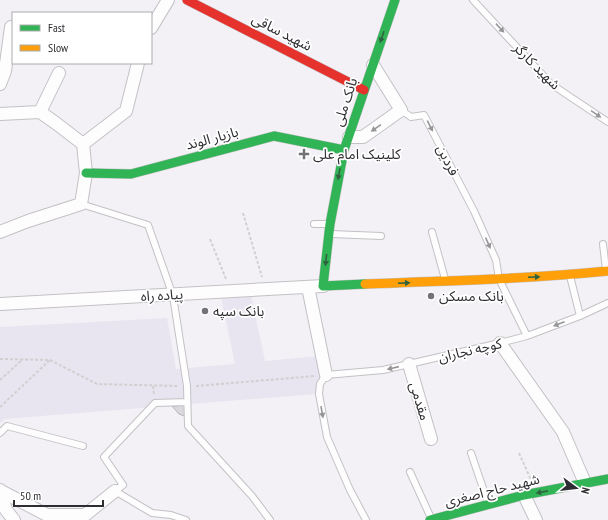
<svg xmlns="http://www.w3.org/2000/svg" width="608" height="520" font-family="'PT Sans Narrow','Noto Sans Arabic',sans-serif">
  <rect width="100%" height="100%" fill="#f3f1f6"/>
  <path fill="#e8e5f0" d="M251,295L265,361L319,356L323,372L316,394L5,419L0,423V327L167,318L176,369L235,364L221,297Z"/>
  <path fill="#dad8dc" stroke="#b6b4b8" d="M187,405V417L179,414L172,406Z"/>
  <g fill="none" stroke-linecap="round" stroke-linejoin="round">
    <g stroke="#c3c1c4" stroke-width="8">
      <path id="lane" d="M473,0L551,84L608,122
        M401,110L411,117L424,115L474,211L496,260L499,279L527,336
        M81,204L148,225L173,296L187,386L188,426L252,496L270,520
        M314,224H329
        M432,232L445,279
        M331,234L381,236
        M603,244L606,270
        M570,276L580,316
        M0,433L7,426L83,446
        M471,453L488,503
        M410,472L431,518
        M186,520L171,515L152,513L115,491L123,485L104,457L155,403L187,402
        M366,520L350,490L327,437L319,394L320,384L326,375L383,370L500,343L527,336L580,316L608,303"/>
    </g>
    <g stroke="#c3c1c4" stroke-width="14">
      <path id="street" d="M151,28L168,0
        M0,84L5,71L11,27
        M40,112L59,73
        M0,114L40,112L57,124L83,144L86,173L81,204L28,221L0,232
        M349,137H363L401,110L373,65
        M83,144L126,111L138,63
        M308,287L326,375
        M0,304L323,286
        M500,343L563,432L585,483
        M409,364L431,439
        M0,490L6,510L14,520
        M1,491L47,515H85L115,491
        M524,495L536,520"/>
    </g>
    <g stroke="#c3c1c4" stroke-width="10">
      <path id="fast" d="M86,173L131,174L274,136L344,150
        M365,284L323,286L330,224L344,150L395,0
        M430,520L524,495L608,479"/>
    </g>
    <g stroke="#c3c1c4" stroke-width="10">
      <path id="slow" d="M365,284C446,281 527,279 608,271"/>
    </g>
    <g stroke="#c3c1c4" stroke-width="10">
      <path id="jam" d="M187,0L364,90"/>
    </g>
    <path stroke="#d0d0d1" stroke-width="2" stroke-dasharray="3 2" stroke-linecap="butt" d="M243,213L262,277
      M210,239L226,279
      M0,359L50,360L97,384L179,386
      M0,380L23,359
      M153,386L154,394
      M196,386L315,376
      M0,407L50,360
      M519,453L531,480"/>
    <use href="#lane" stroke="#fdfdfe" stroke-width="6"/>
    <use href="#street" stroke="#fdfdfe" stroke-width="12"/>
    <use href="#fast" stroke="#30b455" stroke-width="9"/>
    <use href="#slow" stroke="#ff9f0a" stroke-width="9"/>
    <use href="#jam" stroke="#e5322d" stroke-width="9"/>
  </g>
  <defs><path id="oneway-solid" d="M-6-.8H1V-3.2L6.5 0L1 3.2V.8H-6Z"/></defs>
  <g fill="#969598">
    <use href="#oneway-solid" transform="translate(500 28) rotate(47)"/>
    <use href="#oneway-solid" transform="translate(596 114) rotate(34)"/>
    <use href="#oneway-solid" transform="translate(430 126) rotate(63)"/>
    <use href="#oneway-solid" transform="translate(376 128) rotate(145)"/>
    <use href="#oneway-solid" transform="translate(488 243) rotate(66)"/>
    <use href="#oneway-solid" transform="translate(559 324) rotate(159)"/>
    <use href="#oneway-solid" transform="translate(393 368) rotate(167)"/>
    <use href="#oneway-solid" transform="translate(322 412) rotate(80)"/>
  </g>
  <g fill="#2f633f">
    <use href="#oneway-solid" transform="translate(382 37) rotate(109)"/>
    <use href="#oneway-solid" transform="translate(339 174) rotate(101)"/>
    <use href="#oneway-solid" transform="translate(326 260) rotate(96)"/>
    <use href="#oneway-solid" transform="translate(534 277) rotate(-3)"/>
    <use href="#oneway-solid" transform="translate(404 283) rotate(-3)"/>
    <use href="#oneway-solid" transform="translate(542 492) rotate(169)"/>
  </g>
  <g fill="#737276" stroke="#fff" stroke-width="1.5">
    <path d="M302 148h4v4h4v4h-4v4h-4v-4h-4v-4h4z"/>
    <circle cx="431" cy="296" r="4"/>
    <circle cx="205" cy="311" r="4"/>
  </g>
  <g text-anchor="middle" stroke-width="3.5" stroke-linejoin="round" paint-order="stroke">
    <g font-size="14" fill="#2e2d31" stroke="#fff">
      <text transform="translate(282 32) rotate(27)" y="5">شهید ساقی</text>
      <text transform="translate(537 66) rotate(45)" y="5">شهيد کارگر</text>
      <text transform="translate(345 102) rotate(-72)" y="5">بانک ملی</text>
      <text transform="translate(212 138) rotate(-15)" y="5">بازیار الوند</text>
      <text transform="translate(448 160) rotate(63)" y="5">فردین</text>
      <text transform="translate(162 295) rotate(-3)" y="5">پیاده راه</text>
      <text transform="translate(470 350) rotate(-13)" y="5">کوچه نجاران</text>
      <text transform="translate(420 401) rotate(73)" y="5">مقدمی</text>
      <text transform="translate(492 490) rotate(-14)" y="5">شهید حاج اصغری</text>
    </g>
    <g font-size="14" fill="#2e2d31" stroke="#fff" text-anchor="start">
      <text x="313" y="159">کلینیک امام علی</text>
      <text x="439" y="301">بانک مسکن</text>
      <text x="213" y="316">بانک سپه</text>
    </g>
  </g>
  <rect x="12" y="12" width="140" height="52" fill="#ffffff" stroke="#ababad"/>
  <rect x="20" y="25" width="20" height="6" fill="#30b455" stroke="#ababad"/>
  <text x="48" y="32" font-size="12" fill="#2e2d31">Fast</text>
  <rect x="20" y="45" width="20" height="6" fill="#ff9f0a" stroke="#ababad"/>
  <text x="48" y="52" font-size="12" fill="#2e2d31">Slow</text>
  <g transform="translate(576 488) rotate(105)" stroke="#ffffff" stroke-width="3" paint-order="stroke">
  <path d="M0-3L7 15L0 10L-7 15Z" fill="#2e2d31"/>
  <text y="-6" font-size="11" font-weight="bold" text-anchor="middle" fill="#2e2d31">N</text>
  </g>
  <path d="M14 500v6h89v-6" fill="none" stroke="#2e2d31" stroke-width="2"/>
  <text x="20" y="500" font-size="12" fill="#2e2d31" stroke="#ffffff" stroke-width="3" paint-order="stroke">50 m</text>
</svg>
